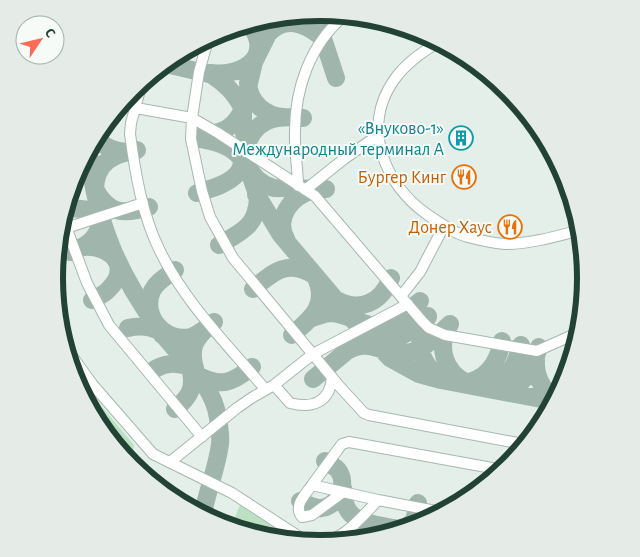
<svg xmlns="http://www.w3.org/2000/svg" width="640" height="557" font-family="'Alegreya Sans',sans-serif">
  <rect width="100%" height="100%" fill="#e4efe9"/>
  <path fill="#bce1c2" d="M71,365L87,389L134,445L133,455L127,459L74,380Z
    M240,505L291,539L250,531L234,520Z"/>
  <g fill="none" stroke-linecap="round" stroke-linejoin="round">
    <path stroke="#a0b6ad" stroke-width="18" d="M315,14L336,78
      M274,22L254,62L243,109V122L248,168L258,197L281,235L352,319L390,358L419,374L441,380L552,401
      M267,35C283,16 302,22 319,35
      M170,65L218,76
      M210,73C239,77 274,59 251,26
      M248,83C249,102 265,116 284,117
      M200,137C222,132 233,130 243,109C235,93 225,83 209,73
      M196,138C211,141 226,143 237,154C251,167 253,183 274,188L326,189
      M99,140C106,149 116,151 126,152
      M137,150C113,154 96,162 95,189C108,214 124,215 149,207
      M89,154C96,223 119,275 160,331C180,358 213,382 218,418C219,426 221,436 220,444C217,468 207,491 203,514
      M74,180L99,165
      M197,193C210,189 226,185 236,175C243,169 242,158 245,150C254,119 274,115 303,118
      M287,241C273,218 292,196 313,190
      M219,245C243,231 257,226 258,197L256,195
      M84,247C110,245 132,266 109,289C105,294 98,297 92,300
      M70,252C87,246 98,239 101,220L89,210L72,208
      M175,270C167,276 157,281 152,291C141,316 165,343 191,337C196,335 201,332 205,329
      M253,289C273,272 289,258 315,276C329,304 312,318 292,335
      M335,299C360,313 381,303 391,278
      M428,316C414,343 419,361 441,380
      M312,318C319,316 325,313 331,313C355,314 370,336 396,321C404,316 412,308 420,301
      M214,322C193,339 188,349 197,375C221,387 231,384 252,367
      M450,324C436,346 444,372 467,383
      M128,328C140,325 150,326 161,332L162,335
      M365,333C396,346 404,336 428,317
      M347,351C374,335 387,361 415,351C428,346 440,333 450,324
      M536,360C535,376 541,388 554,398
      M155,369C167,362 177,363 190,367C195,387 191,396 175,409
      M313,379L347,351L353,341
      M463,383C487,380 498,363 502,341
      M485,386C509,379 515,368 521,345
      M499,389C527,387 532,370 539,347
      M343,488C344,497 344,508 352,515C361,523 386,527 399,529
      M300,501C307,504 314,509 322,508C339,505 348,483 338,470C335,466 329,464 325,461
      M404,528L414,521L418,503"/>
    <g stroke="#a6b8b0" stroke-width="12">
      <path id="minor" d="M208,40L199,72L192,118L191,139L202,191L210,217L233,258L248,276L340,387L364,413L369,415L523,444
        M437,43C421,53 405,64 394,80C361,127 384,185 428,215C440,223 453,233 468,237C479,240 493,243 505,244C529,244 554,237 577,231
        M142,83L131,123L130,134C135,172 142,214 159,249C184,302 228,345 265,389
        M136,108L192,118L218,133L315,196L422,321L429,328L445,335L537,351L575,334
        M298,186C298,168 294,149 295,131C295,89 310,45 343,17
        M305,190L344,159L377,136
        M65,224L87,283L109,325L202,437
        M66,228L143,203
        M401,296L420,272L444,226
        M69,352L93,385L153,454L232,493L301,538C335,552 356,523 378,500
        M274,385L290,403C313,409 330,402 332,377
        M170,462L237,408L253,397L274,385L313,354L408,304
        M312,485C305,495 293,506 302,517L312,515L342,493
        M441,512L378,500L312,485L339,448L342,444L349,442L503,470"/>
    </g>
    <use href="#minor" stroke="#fff" stroke-width="10"/>
  </g>
  <defs>
    <g id="building-ring" transform="scale(1.25)"><circle r="9.5" fill="#f6fbf7" stroke="#0f9aa8" stroke-width="1.5"/><path d="M-4-6H4V6H1V3H-1V6H-4ZM-2.5-4.3h1.7v1.8h-1.7ZM.8-4.3h1.7v1.8H.8ZM-2.5-1h1.7V.8h-1.7ZM.8-1h1.7V.8H.8Z" fill="#0f9aa8"/></g>
    <g id="restaurant-ring" transform="scale(1.25)"><circle r="9.5" fill="#f6fbf7" stroke="#e8710a" stroke-width="1.5"/><path d="M-5-6h1v4h1v-4h1v4h1v-4h1v5L-1.5 .5V6h-2V.5L-5-1ZM5-6V6H3V1.5H1.5Q1.5-4 5-6Z" fill="#e8710a"/></g>
  </defs>
  <g fill-rule="evenodd">
    <use href="#building-ring" x="461" y="138"/>
    <use href="#restaurant-ring" x="464" y="177"/>
    <use href="#restaurant-ring" x="510" y="227"/>
  </g>
  <g text-anchor="middle" stroke-width="4" stroke-linejoin="round" paint-order="stroke">
    <g font-size="18" fill="#0d838f" stroke="#f6fbf7" text-anchor="end">
      <text x="444" y="134">«Внуково-1»<tspan x="444" dy="21">Международный терминал А</tspan></text>
    </g>
    <g font-size="18" fill="#c56008" stroke="#f6fbf7" text-anchor="end">
      <text x="446" y="183">Бургер Кинг</text>
      <text x="492" y="233">Донер Хаус</text>
    </g>
  </g>
  <path d="M0 0H640V557H0ZM63 278a257 257 0 1 1 514 0a257 257 0 1 1-514 0Z" fill="#e5ece8" fill-rule="evenodd"/>
  <path fill="none" stroke="#224236" stroke-width="6" d="M63 278a257 257 0 1 1 514 0a257 257 0 1 1-514 0Z"/>
  <g transform="translate(40 40) rotate(55)"><circle r="24" fill="#f6fbf7" stroke="#a1b1aa"/>
  <path d="M0-4L9 19L0 12L-9 19Z" fill="#fc6b55"/>
  <text y="-8" font-size="14" font-weight="bold" text-anchor="middle" fill="#224236">С</text>
  </g>
</svg>
